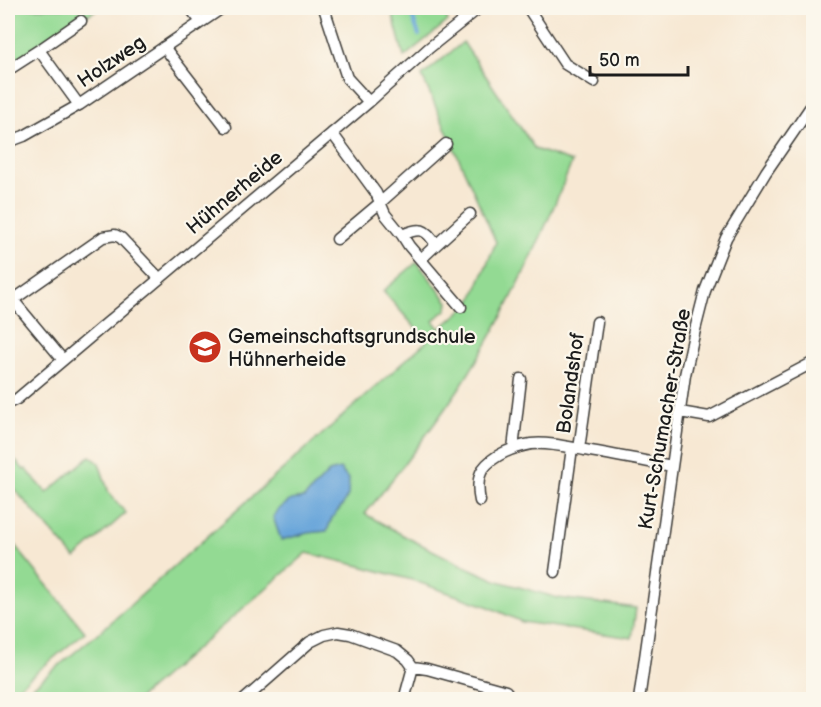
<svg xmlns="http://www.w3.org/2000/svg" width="821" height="707" font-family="'Balsamiq Sans',sans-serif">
  <rect width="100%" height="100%" fill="#fbf7ec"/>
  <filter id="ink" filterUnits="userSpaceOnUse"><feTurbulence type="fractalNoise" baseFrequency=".0167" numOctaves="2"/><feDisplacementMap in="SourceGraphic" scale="12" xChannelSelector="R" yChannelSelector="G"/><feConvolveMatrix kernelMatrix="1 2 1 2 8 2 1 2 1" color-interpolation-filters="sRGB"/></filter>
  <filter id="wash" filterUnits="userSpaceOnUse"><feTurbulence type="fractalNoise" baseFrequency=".008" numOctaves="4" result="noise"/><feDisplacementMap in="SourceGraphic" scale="24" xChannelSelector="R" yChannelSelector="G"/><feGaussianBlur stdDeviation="1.35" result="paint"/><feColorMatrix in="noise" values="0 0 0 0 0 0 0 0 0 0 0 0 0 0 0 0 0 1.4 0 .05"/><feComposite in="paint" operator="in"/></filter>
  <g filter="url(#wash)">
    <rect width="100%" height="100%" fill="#f7e8d3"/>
    <path fill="#93da93" stroke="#587b58" stroke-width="1.5" d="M8,8H99L8,65Z
      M391,8H443L448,21L404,57Z
      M463,42L535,149L572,162C541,241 505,319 458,390C429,433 397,474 365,514L410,539L464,566L498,581L558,598L636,608L632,638L522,622L489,607L412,580L360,566L307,553L138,699L17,700L109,624L427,341L383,291L417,262L448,302L447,309L433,321L440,329L471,302L496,242L422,76Z
      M10,454L24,470L26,469L47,493L90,456L99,463L109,493L126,513L75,558L8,482V455Z
      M8,537L85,632L8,696Z"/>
    <path fill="#69a6da" stroke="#42617b" stroke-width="1.5" d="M340,469L349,480L348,495L342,506L332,518L327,531L308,533L281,540L273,517L279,509L291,500L304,498L329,472Z"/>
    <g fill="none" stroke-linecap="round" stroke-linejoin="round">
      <path stroke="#69a6da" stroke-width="4" d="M409,8L419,35"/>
    </g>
  </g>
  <g filter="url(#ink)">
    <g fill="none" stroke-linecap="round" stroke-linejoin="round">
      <g stroke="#3d3b37" stroke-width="13">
        <path id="minor" d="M190,8L201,22
          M324,8L347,78L369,102
          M528,8L565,64L594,82
          M164,47L226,127
          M8,70L39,50
          M79,105L39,50L81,21
          M332,133L376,193L385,214L402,235L409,246L461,307
          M8,142L24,136L79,105L222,8
          M402,235C420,227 426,228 436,245L421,259
          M337,239L381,202L446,144
          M436,245L470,214
          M63,360L13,300L103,237L115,235L121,238L159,278
          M8,403L17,399L369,102L429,48L479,8
          M680,412L709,417L814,362
          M513,449L521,379
          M579,449L597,322
          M480,501C478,492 477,477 483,469C493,455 514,447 531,444C548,442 568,447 585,450C614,455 643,461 672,466
          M555,572L572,448
          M413,667L427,669L506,691
          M244,700L310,642L324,635L338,632L350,634L397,651L408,660L413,667L404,700
          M639,700L685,375L695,330L705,291L726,238L766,172L814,102"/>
      </g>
      <use href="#minor" stroke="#fff" stroke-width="10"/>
    </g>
  </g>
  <defs>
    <g id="school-disc" transform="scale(1.725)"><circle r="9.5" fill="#c8321e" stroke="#fbf7ec"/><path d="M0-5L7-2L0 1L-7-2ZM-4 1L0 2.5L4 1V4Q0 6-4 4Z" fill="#fff"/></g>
  </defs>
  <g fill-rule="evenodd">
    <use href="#school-disc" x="205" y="347"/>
  </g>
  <g text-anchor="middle" stroke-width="4.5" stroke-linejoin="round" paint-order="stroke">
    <g font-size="20" fill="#1c1c1c" stroke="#fbf7ec">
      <text transform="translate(111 61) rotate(-34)" y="7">Holzweg</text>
      <text transform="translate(234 192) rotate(-40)" y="7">Hühnerheide</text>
      <text transform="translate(570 383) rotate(-82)" y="7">Bolandshof</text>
      <text transform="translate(664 419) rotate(-80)" y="7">Kurt-Schumacher-Straße</text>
    </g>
    <g font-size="20" fill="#1c1c1c" stroke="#fbf7ec" text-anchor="start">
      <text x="228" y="343">Gemeinschaftsgrundschule<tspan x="228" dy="23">Hühnerheide</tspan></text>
    </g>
  </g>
  <rect width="821" height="707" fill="none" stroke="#fbf7ec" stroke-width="30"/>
  <path d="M590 66v9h98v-9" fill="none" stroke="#1c1c1c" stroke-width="3"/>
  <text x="599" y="66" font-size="18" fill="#1c1c1c" stroke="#fbf7ec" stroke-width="4.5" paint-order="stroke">50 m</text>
</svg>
